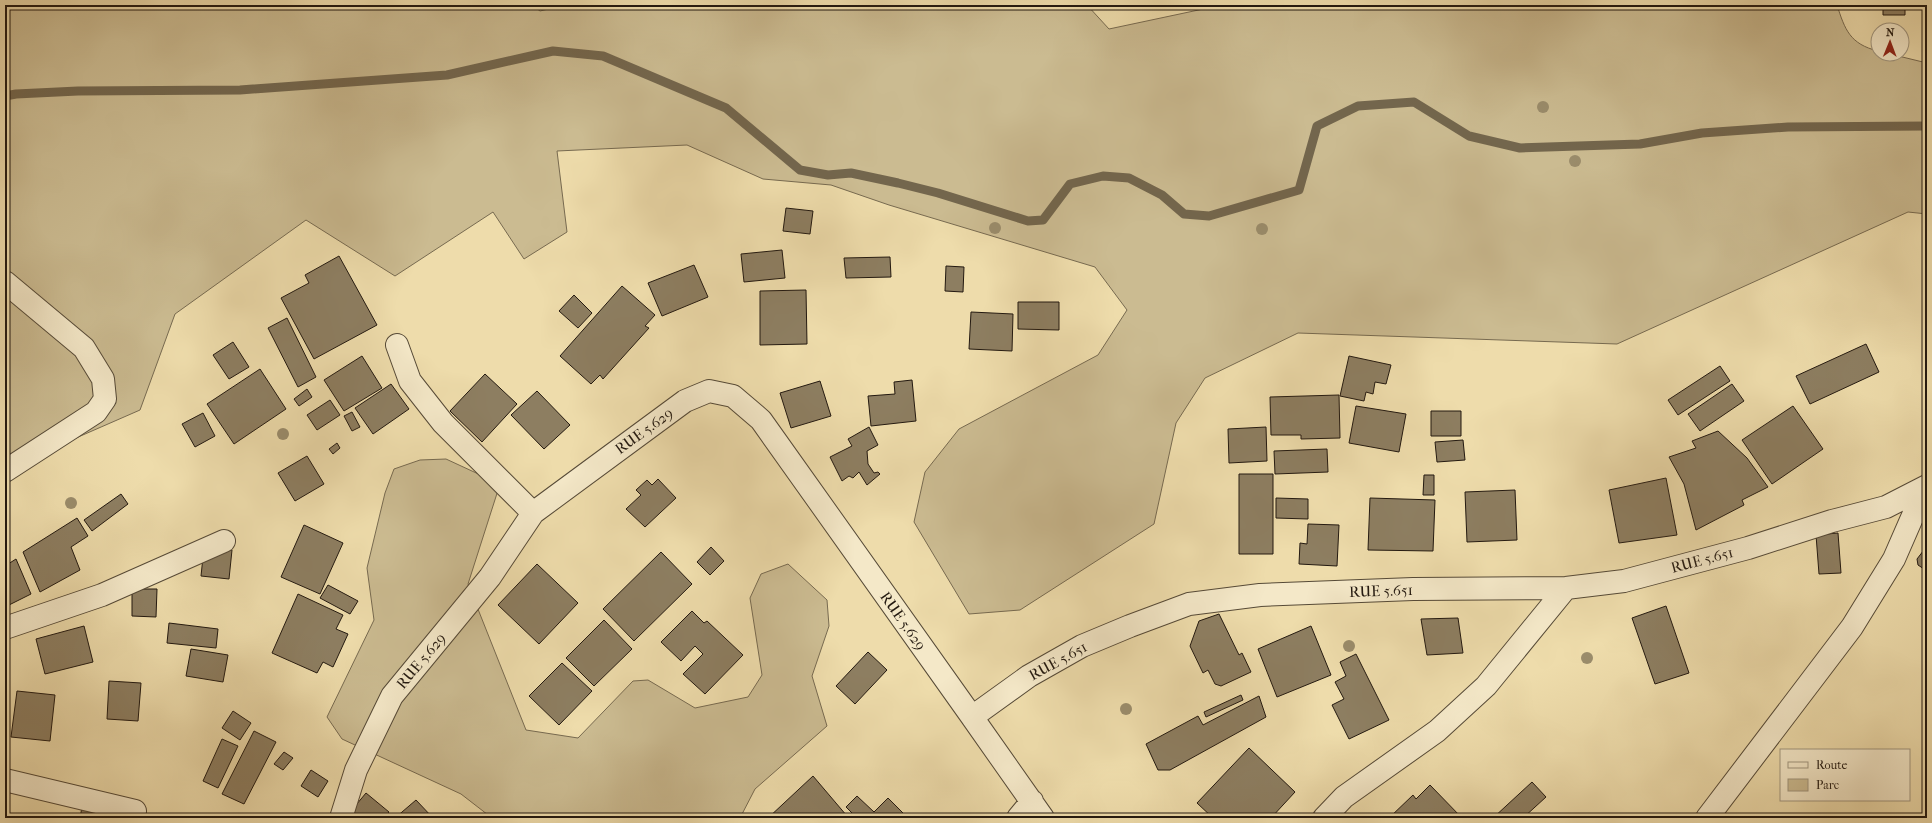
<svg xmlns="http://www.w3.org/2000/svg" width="1932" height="823" font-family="'IM FELL French Canon',serif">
  <rect width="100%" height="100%" fill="#eedcab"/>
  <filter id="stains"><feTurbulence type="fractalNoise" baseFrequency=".005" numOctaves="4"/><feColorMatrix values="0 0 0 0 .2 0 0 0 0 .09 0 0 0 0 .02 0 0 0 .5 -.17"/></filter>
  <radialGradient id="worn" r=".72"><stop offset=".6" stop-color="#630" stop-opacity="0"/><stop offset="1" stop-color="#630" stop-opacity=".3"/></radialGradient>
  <path fill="#cbbb91" stroke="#776a50" d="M5,5H282L285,6L532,5L540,11L565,5H1087L1109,29L1222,5H1837C1845,30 1850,44 1878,51V54H1890L1927,63V214L1908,212L1617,344L1298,333L1205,378L1176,423L1154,524L1020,610L969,614L914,522L925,472L959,429L1098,355L1127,310L1095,267L889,205L831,185L763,179L687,145L557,151L567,232L524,259L493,212L395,276L306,220L175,314L140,410L5,469Z
    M446,459L500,484L468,584L526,730L578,738L633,681L648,680L695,708L748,697L762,675L750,598L761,574L788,564L827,600L829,626L812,676L827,726L755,789L740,818H492L461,794L342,739L327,717L374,620L367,568L385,493L394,469L420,460Z"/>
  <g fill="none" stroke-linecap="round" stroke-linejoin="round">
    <path stroke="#73664d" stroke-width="9" d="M5,96L16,94L78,91L240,90L447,75L553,51L603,56L726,108L800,170L828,175L851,173L898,183L938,193L1028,221L1043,220L1070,184L1103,176L1129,178L1162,195L1184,214L1209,216L1299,190L1317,126L1358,106L1414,102L1469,136L1520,148L1640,144L1702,133L1788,127L1927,126"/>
  </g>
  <path fill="#8d7e61" stroke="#231910" d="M1883,5H1905V15H1883Z
    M786,208L813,211L810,234L783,231Z
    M782,250L785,278L744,282L741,254Z
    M339,256L377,325L314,359L281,298L309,283L305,275Z
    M890,257L891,277L846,278L844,258Z
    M694,265L708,297L662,316L648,283Z
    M946,266L964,267L963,292L945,291Z
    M622,286L655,315L645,326L649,328L603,379L600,375L591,384L560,356Z
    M806,290L807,344L760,345V291Z
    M574,295L592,313L578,328L559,311Z
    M1018,302H1059V330L1018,329Z
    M971,312L1013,314L1012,351L969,349Z
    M287,318L316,377L298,387L268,328Z
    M233,342L249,367L229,379L213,355Z
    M1866,344L1879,372L1810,404L1796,376Z
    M362,356L382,388L344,411L324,380Z
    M1349,356L1391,365L1386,384L1375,382L1373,394L1366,392L1364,401L1340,396Z
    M1720,366L1730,381L1678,415L1668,400Z
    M260,369L286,409L234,444L207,404Z
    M485,374L517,404L482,442L450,411Z
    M912,380L916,421L871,426L868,396L895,394L894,382Z
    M820,381L831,416L791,428L780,393Z
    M391,384L409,409L373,434L355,408Z
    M1732,384L1744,401L1700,431L1688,414Z
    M307,389L312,397L299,406L294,399Z
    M537,391L570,425L544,449L511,415Z
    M1339,395L1340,438L1301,439V435H1271L1270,397Z
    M330,400L340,415L317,430L307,415Z
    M1356,406L1406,414L1399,452L1349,443Z
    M1793,406L1823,449L1772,484L1742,440Z
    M1431,411H1461V436H1431Z
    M352,412L360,427L352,431L344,416Z
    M203,413L215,436L195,447L182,424Z
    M869,427L878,445L867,451L868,464L874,473L878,472L880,474L867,485L859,472L853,478L849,476L842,481L830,457L852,446L848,439Z
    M1266,427L1267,461L1229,463L1228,429Z
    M1718,431L1747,458L1768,487L1742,500L1744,505L1696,530L1684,484L1669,457L1696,448L1692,441Z
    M1463,440L1465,460L1437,462L1435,442Z
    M337,443L340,448L333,454L329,449Z
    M1327,449L1328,472L1275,474L1274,451Z
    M307,456L324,484L295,501L278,473Z
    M1239,474H1273V554H1239Z
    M1424,475H1434V495H1423Z
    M1666,478L1677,535L1619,543L1609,490Z
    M658,479L676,498L645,527L626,509L641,495L636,490L647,480L652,485Z
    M1515,490L1517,540L1467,542L1465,492Z
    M121,494L128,504L92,531L84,520Z
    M1276,498L1308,499V519L1276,518Z
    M1370,498L1435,500L1433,551L1368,550Z
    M77,518L88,536L71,547L80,570L40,592L23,552Z
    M1308,524L1339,525L1337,566L1299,564L1300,543L1307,544Z
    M304,525L343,543L320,594L281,577Z
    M1838,533L1841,573L1819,574L1816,535Z
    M1927,546V571L1918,565L1917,559Z
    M711,547L724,561L710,575L697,562Z
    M214,548L232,550L229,579L201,576L203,557L213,558Z
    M661,552L692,584L634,641L603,609Z
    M16,559L31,594L5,607V566Z
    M537,564L578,603L539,644L498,605Z
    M328,585L358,601L350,614L320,598Z
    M132,589H157L156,617L132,616Z
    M298,594L343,615L336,629L348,634L333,667L323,662L317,673L272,653Z
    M1666,606L1689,673L1655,684L1632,618Z
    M692,611L704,623L707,621L743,655L705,694L683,674L703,654L695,646L681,661L661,642Z
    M1219,614L1239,655L1242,653L1251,672L1221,686L1215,684L1208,670L1203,673L1190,646L1199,621Z
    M1458,618L1463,653L1427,655L1421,619Z
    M604,620L632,649L594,686L566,658Z
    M169,623L218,629L216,648L167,643Z
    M84,626L93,662L45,674L36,639Z
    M1311,626L1331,675L1277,697L1258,649Z
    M191,649L228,655L223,682L186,676Z
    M868,652L887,670L855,704L836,686Z
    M1356,654L1389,720L1349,739L1332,705L1344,699L1335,682L1346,676L1340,662Z
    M562,663L592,691L559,725L529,696Z
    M109,681L141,683L138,721L107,719Z
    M17,691L55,695L50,741L11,737Z
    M1241,695L1243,700L1206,717L1204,712Z
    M1259,696L1266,717L1170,770H1158L1146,744L1198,716L1203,725Z
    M233,711L251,723L240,740L222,728Z
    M254,731L276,742L244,804L222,794Z
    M222,739L238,746L218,788L203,781Z
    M1249,748L1295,792L1271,818H1213L1197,803Z
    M284,752L293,758L283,770L274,764Z
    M311,770L328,781L318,797L301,786Z
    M813,776L847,816L845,818H768Z
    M1532,782L1546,797L1523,818H1493Z
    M1430,785L1462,818H1389L1413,795L1416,799Z
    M366,793L389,812L384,818H347L346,817Z
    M857,796L874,812L888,798L905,815L901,818H857L846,807Z
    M416,800L433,818H395Z
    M82,807L105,812L104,818H80Z"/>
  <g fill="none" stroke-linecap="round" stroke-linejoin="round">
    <g stroke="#564a37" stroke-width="24">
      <path id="street" d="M5,282L84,348L103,379L105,399L96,412L5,471
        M397,345L410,381L443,423L533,513
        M5,628L102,595L224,541
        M5,780L135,811
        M341,818L356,770L392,696L490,577L533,513L685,401L709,391L733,396L761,420L972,717
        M1018,818L1032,801
        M1043,818L972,717L1029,676L1082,646L1130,626L1189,604L1260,595L1413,589L1566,588L1624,581L1748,548L1832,521L1886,507L1927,486
        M1324,818L1344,797L1437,731L1486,686L1566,588
        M1707,818L1852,627L1894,559L1925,488"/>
    </g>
    <use href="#street" stroke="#f4e8c8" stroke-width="22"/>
  </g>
  <g fill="#9a8c6b">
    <circle cx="1543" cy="107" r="6"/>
    <circle cx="1575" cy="161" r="6"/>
    <circle cx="995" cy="228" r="6"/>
    <circle cx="1262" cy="229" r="6"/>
    <circle cx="283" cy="434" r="6"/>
    <circle cx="71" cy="503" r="6"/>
    <circle cx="1349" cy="646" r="6"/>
    <circle cx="1587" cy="658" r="6"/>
    <circle cx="1126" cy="709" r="6"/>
  </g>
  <g text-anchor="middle" stroke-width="3" stroke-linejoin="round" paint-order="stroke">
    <g font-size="15" fill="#231910" stroke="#f4e8c8">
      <text transform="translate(644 431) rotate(-36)" y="5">RUE 5.629</text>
      <text transform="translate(1702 560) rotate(-15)" y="5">RUE 5.651</text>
      <text transform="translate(1381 591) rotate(-2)" y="5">RUE 5.651</text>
      <text transform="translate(903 621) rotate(55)" y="5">RUE 5.629</text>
      <text transform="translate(421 661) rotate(-50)" y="5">RUE 5.629</text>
      <text transform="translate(1058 661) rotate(-29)" y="5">RUE 5.651</text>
    </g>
  </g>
  <rect width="1932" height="823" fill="none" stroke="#eedcab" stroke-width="20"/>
  <rect x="6" y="6" width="1920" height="811" fill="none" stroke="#231910" stroke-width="2"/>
  <rect x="10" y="10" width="1912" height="803" fill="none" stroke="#231910"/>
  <rect x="1780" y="749" width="130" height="52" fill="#f4e8c8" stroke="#a0957e"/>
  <rect x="1788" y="762" width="20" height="6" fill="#f4e8c8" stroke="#a0957e"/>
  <text x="1816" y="769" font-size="12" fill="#231910">Route</text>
  <rect x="1788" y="779" width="20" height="12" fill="#cbbb91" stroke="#a0957e"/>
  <text x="1816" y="789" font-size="12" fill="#231910">Parc</text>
  <g transform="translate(1890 42) rotate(1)"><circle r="19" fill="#f4e8c8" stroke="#a0957e"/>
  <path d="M0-3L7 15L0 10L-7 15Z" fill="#8f2418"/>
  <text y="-6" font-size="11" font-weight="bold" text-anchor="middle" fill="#231910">N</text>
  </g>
  <rect width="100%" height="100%" filter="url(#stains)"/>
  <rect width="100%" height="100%" fill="url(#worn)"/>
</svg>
